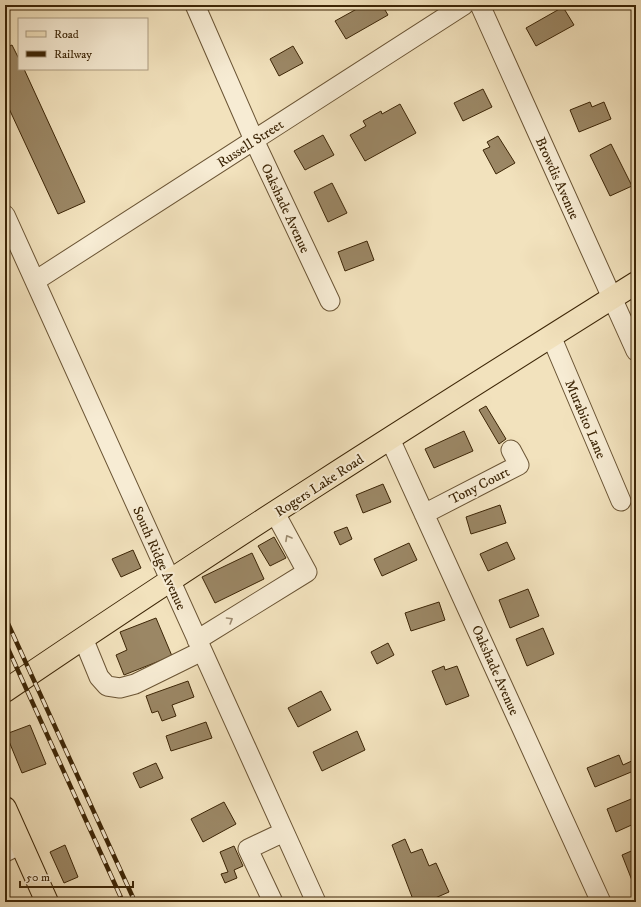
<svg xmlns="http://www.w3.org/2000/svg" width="641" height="907" font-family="'IM FELL DW Pica',serif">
  <rect width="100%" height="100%" fill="#f2e2bd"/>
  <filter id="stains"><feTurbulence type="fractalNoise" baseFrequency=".005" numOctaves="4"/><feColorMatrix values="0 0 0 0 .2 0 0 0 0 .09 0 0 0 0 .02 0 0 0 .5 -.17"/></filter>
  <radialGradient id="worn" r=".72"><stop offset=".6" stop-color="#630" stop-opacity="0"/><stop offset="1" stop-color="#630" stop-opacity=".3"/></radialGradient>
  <path fill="#9b8765" stroke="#3c2506" d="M364,5H382L388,15L346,39L335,21Z
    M563,7L574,25L536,46L526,28Z
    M12,45L19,59V69H24L85,202L58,214L5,100V48Z
    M293,46L303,63L279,76L270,59Z
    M483,89L492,107L463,121L454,103Z
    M590,102L592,107L604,102L611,119L579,132L570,110Z
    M400,104L416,133L365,161L350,135L366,126L363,121L381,111L382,114Z
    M323,135L334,155L305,170L294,151Z
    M498,136L515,163L496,174L483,150L490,147L487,142Z
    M611,144L632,186L610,196L590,155Z
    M332,183L347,213L328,222L314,192Z
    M367,241L374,260L345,271L338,252Z
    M486,406L506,439L499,444L479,410Z
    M464,431L473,451L434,468L425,449Z
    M383,484L391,502L363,513L356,495Z
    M500,505L506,523L471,534L466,517Z
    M347,527L352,539L340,545L334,532Z
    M274,537L286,558L270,566L258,546Z
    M507,542L515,559L488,571L480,554Z
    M409,543L417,560L382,576L374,559Z
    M133,550L141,568L121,577L112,559Z
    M252,553L264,579L215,603L202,577Z
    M528,589L539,616L510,628L499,600Z
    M439,602L445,620L411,631L405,613Z
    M156,618L172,656L124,675L116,655L127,650L120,632Z
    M543,628L554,654L527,666L516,639Z
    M388,643L394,655L377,664L371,652Z
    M444,666L445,670L457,666L469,696L446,705L432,671Z
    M188,681L194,697L172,705L176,716L162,721L158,711L152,713L146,696Z
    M321,691L331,710L298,727L288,708Z
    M206,722L212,738L171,751L166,736Z
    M30,725L46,764L22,773L6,734Z
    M357,731L365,750L322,771L313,752Z
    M619,755L623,765L636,759V770L595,787L587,768Z
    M156,763L163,778L140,788L133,773Z
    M636,797V809L633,811L636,818V823L616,832L607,809Z
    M224,802L236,824L203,842L191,819Z
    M405,839L411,853L422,849L429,866L436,863L449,892L426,902H414L392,845Z
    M65,845L78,877L64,883L50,852Z
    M234,846L243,866L234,870L237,878L225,883L221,874L228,872L220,852Z
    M636,849V882L633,883L622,855Z"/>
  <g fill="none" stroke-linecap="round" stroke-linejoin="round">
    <g stroke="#6a5434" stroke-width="21">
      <path id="minor" d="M195,5L254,140L330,301
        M480,5L636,351
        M5,215L316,902
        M35,281L464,5
        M551,336L621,501
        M390,439L601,902
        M424,514L519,465L511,450
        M83,638L99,677L107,686L120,688L135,684L202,651
        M197,640L307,572L275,513
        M5,852L21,844
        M273,902L248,849L284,832"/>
    </g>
    <g stroke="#3c2506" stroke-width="24">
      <path id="major" d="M5,691C212,550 424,416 636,283
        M5,808L47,902"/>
    </g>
    <use href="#minor" stroke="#f7ecd4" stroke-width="19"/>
    <use href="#major" stroke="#f2e2bd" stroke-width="22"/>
    <g stroke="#3c2506" stroke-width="4.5">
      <path id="rail" d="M5,617L135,902
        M5,642L123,902"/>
    </g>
    <use href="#rail" stroke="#f7ecd4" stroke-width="3" stroke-dasharray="9" stroke-linecap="butt"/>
  </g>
  <defs><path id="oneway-chevron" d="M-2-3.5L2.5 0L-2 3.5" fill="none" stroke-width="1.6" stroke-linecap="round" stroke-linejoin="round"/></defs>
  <g stroke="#9a886d">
    <use href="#oneway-chevron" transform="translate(288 538) rotate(-119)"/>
    <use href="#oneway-chevron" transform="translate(230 620) rotate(-31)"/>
  </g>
  <g text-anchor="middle" stroke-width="4" stroke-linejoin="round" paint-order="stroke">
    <g font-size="14" fill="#3c2506" stroke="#f7ecd4">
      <text transform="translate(250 143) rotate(-33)" y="5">Russell Street</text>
      <text transform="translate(558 178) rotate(66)" y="5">Browdis Avenue</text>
      <text transform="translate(286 208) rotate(65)" y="5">Oakshade Avenue</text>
      <text transform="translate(586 419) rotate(67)" y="5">Murabito Lane</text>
      <text transform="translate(319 485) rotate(-33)" y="5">Rogers Lake Road</text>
      <text transform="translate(479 485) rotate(-27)" y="5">Tony Court</text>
      <text transform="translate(160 558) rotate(66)" y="5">South Ridge Avenue</text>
      <text transform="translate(496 670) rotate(66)" y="5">Oakshade Avenue</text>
    </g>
  </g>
  <rect width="641" height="907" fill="none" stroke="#f2e2bd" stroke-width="20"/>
  <rect x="6" y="6" width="629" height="895" fill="none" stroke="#3c2506" stroke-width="2"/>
  <rect x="10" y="10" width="621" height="887" fill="none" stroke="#3c2506"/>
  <rect x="18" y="18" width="130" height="52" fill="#f7ecd4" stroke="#ac9c82"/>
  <rect x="26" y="31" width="20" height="6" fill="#f2e2bd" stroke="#ac9c82"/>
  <text x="54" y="38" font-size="12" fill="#3c2506">Road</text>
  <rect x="26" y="51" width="20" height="6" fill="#3c2506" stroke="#ac9c82"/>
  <text x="54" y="58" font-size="12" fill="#3c2506">Railway</text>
  <path d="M20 881v6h113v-6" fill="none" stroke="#3c2506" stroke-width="2"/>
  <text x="26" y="881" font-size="12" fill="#3c2506" stroke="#f7ecd4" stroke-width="3" paint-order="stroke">50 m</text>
  <rect width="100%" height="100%" filter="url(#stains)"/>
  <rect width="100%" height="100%" fill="url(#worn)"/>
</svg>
